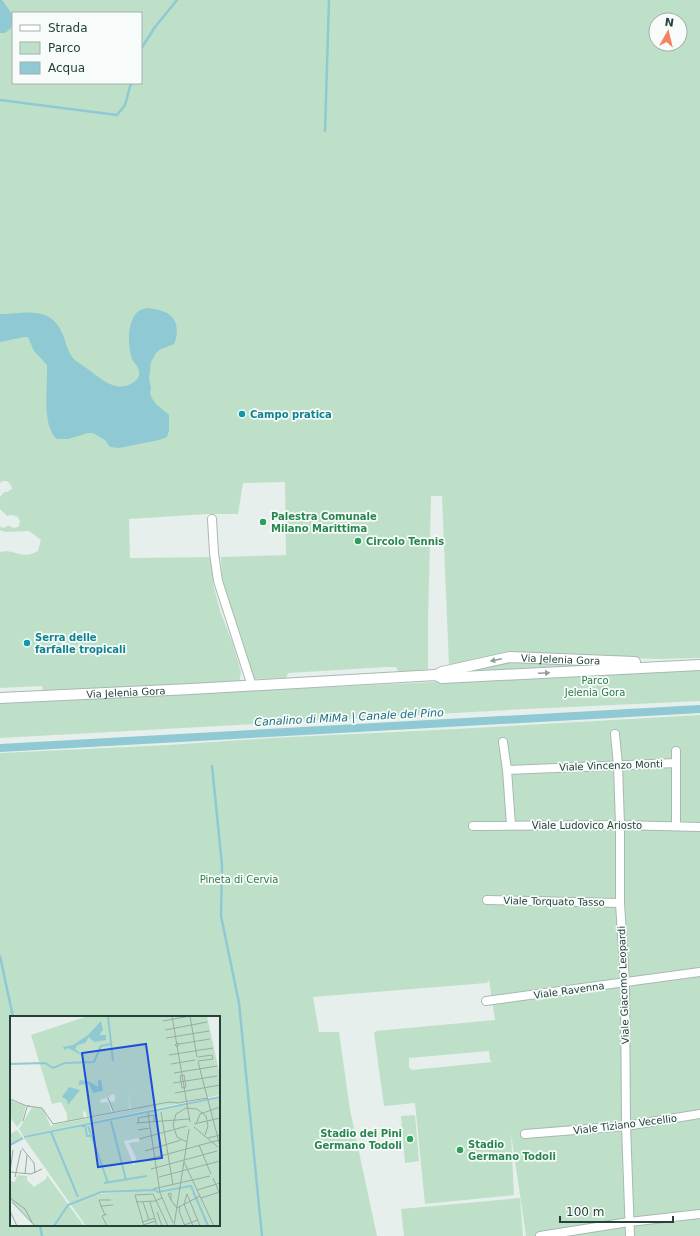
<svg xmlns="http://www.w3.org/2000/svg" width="700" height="1236" font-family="'DejaVu Sans',sans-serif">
  <rect width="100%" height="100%" fill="#e6efeb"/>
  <path fill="#bfe0c8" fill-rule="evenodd" d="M0,0H700V658L658,659L508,654L449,666L442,496H431L428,623V669L422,671H398L396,667H387L288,673L286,678L255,679L253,678L240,632L230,606L222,576L221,559V557L286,555L285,482L243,483L238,514H208L129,519L130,558L213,557V583L220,611L233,644L241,672L240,679L238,682L43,691L42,686L0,688V552C15,548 21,561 38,551L41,540L29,531L5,532L0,530V526L2,528L6,527L8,525C12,528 15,529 19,526L20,521L18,517L12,515L7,516L0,509V497L4,492H7L12,489L11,485L7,481H3L0,483ZM13,13H141V83H13ZM656,20H680V44H656Z
    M514,661L641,665L444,674Z
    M700,669V701L527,709L0,738V703Z
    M700,715V1236H526L511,1134L514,1195L425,1204L415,1103L384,1106L374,1033L376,1031L495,1020L489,980L487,983L313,997L319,1032H339L350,1110L377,1236H0V753L169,745L271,738L456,729ZM11,1017H219V1225H11ZM489,1051L490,1060L492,1062L412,1070L409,1067V1058Z
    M415,1115L419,1161L405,1163L401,1116Z
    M520,1198L523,1236H404L401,1209Z"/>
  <path fill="#8ec9d4" d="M0,0H2C10,11 21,23 5,33H0Z
    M148,308C154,309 161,310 167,313C178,319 179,333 174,344L161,349L156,353L151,362L149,379L151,388L150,394L153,400L156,404L169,415V430L167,437L159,440L119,448L110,447L105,440L93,433H88L68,439H57C41,426 48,385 47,365L34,351L28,337H24L0,342V314C28,313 52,305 64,337C67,347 69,355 76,361C82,365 88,369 93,373C105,382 119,393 134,382C137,380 140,376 139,372C139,367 134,363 132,359C128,346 127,326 135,315C138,310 143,309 148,308Z"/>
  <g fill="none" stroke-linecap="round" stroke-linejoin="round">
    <path stroke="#8ec9d4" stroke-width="2.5" d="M141,49L155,27L177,0
      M0,100L117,115L125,105L131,83
      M325,131L329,0
      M212,766L222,865L221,916L239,1003L262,1236
      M0,956L13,1017
      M40,1225L42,1236"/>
    <path stroke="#8ec9d4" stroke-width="8" d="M0,748L700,709"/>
    <g stroke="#a8b8b2" stroke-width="10">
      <path id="minor" d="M212,519L214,553L218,581L252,686
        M615,734L618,765L620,825V903L625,982L626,1126L630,1236
        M503,742L507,770
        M676,751V763
        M511,825L507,770L676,763V826
        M473,826L620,825L700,827
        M487,900L620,903
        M486,1001L700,972
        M525,1134L626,1126L700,1114
        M540,1236L629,1222L700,1214"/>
    </g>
    <g stroke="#a8b8b2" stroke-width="12">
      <g id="tertiary">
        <path id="s1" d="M436,675L442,672L510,657L635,662"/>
        <path id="s2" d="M0,698L191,689L436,675L442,678L700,665"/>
      </g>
    </g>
    <use href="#minor" stroke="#fff" stroke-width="8"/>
    <use href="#tertiary" stroke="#fff" stroke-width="10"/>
  </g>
  <defs><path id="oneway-solid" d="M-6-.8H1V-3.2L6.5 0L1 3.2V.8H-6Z"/></defs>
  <g fill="#92a09c">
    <use href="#oneway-solid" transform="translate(496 660) rotate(168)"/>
    <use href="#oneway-solid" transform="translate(544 673) rotate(-3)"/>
  </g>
  <g fill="#0f9aa8" stroke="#f7fbf9" stroke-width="1.5">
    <circle cx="242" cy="414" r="4"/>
    <circle cx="27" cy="643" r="4"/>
  </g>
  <g fill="#2e9e5b" stroke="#f7fbf9" stroke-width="1.5">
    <circle cx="263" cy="522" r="4"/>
    <circle cx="358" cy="541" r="4"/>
    <circle cx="410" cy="1139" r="4"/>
    <circle cx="460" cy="1150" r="4"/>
  </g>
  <g text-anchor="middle" stroke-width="3.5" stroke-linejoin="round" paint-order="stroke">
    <g font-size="10" font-weight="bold" fill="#0d838f" stroke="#f7fbf9" text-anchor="start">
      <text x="250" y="418">Campo pratica</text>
      <text x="35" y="641">Serra delle<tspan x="35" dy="12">farfalle tropicali</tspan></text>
    </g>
    <g font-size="10" font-weight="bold" fill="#27864d" stroke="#f7fbf9" text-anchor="start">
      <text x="271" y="520">Palestra Comunale<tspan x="271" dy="12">Milano Marittima</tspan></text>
      <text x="366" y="545">Circolo Tennis</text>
      <text x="402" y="1137" text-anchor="end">Stadio dei Pini<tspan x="402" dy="12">Germano Todoli</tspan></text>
      <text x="468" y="1148">Stadio<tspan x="468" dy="12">Germano Todoli</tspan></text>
    </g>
    <g font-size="10" fill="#24423a" stroke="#f7fbf9">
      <text dy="4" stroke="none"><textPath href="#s1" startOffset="127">Via Jelenia Gora</textPath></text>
      <text dy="4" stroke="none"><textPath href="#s2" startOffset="126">Via Jelenia Gora</textPath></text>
      <text transform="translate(611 765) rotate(-2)" y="4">Viale Vincenzo Monti</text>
      <text x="587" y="829">Viale Ludovico Ariosto</text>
      <text transform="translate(554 901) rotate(1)" y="4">Viale Torquato Tasso</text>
      <text transform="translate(623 985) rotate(-92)" y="4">Viale Giacomo Leopardi</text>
      <text transform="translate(569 990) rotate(-8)" y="4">Viale Ravenna</text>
      <text transform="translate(625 1124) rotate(-7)" y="4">Viale Tiziano Vecellio</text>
    </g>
    <g font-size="10" fill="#2d7a4b" stroke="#f7fbf9">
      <text x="595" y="684">Parco<tspan x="595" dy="12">Jelenia Gora</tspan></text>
      <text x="239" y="883">Pineta di Cervia</text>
    </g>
    <g font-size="11" font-style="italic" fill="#1c6f80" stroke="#f7fbf9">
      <text transform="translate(349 717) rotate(-3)" y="4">Canalino di MiMa | Canale del Pino</text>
    </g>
  </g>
  <g transform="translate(10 1016)">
    <rect width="210" height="210" fill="#e6efeb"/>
    <path d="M78,0H197L210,60V79L13,120L9,113L22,91L33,93L41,111L43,109L121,94L129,91L121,93L118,77L120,93L104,96L99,86L105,85V81L104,78L100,79V81L90,84L91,87L98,86L102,97L77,101L75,95L73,96L74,102L57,105V98L51,86L42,88L21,19ZM210,81V210H76L14,122ZM129,122L130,125L119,127L126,142L124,150L114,125ZM141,174L88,178L89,183L87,178L82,179L91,176ZM0,84L16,90L12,105L7,111L0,101ZM7,114L12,121L0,128V118ZM7,159L17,160V164L24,171L36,163L37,159L74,210H25L1,185L0,165L5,166Z" fill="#bfe0c8" fill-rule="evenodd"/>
    <path d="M91,5L93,14L89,19H96V24L84,26L79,21L75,27L67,29L65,33L73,40L58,32L54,34L53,31L63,29L78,19ZM70,64L80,66L88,71V64H91L93,75L83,77L79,68L68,69ZM59,71L70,74L58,89L57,84L52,81Z" fill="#8ec9d4"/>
    <path fill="none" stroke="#8ec9d4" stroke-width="2" d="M98,0L103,45M0,48L35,47L43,52L55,47L84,46L91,30L101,28M101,105L116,164M71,110H75L77,120H82M78,110L98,167M41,116L68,181M14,121L210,81M0,129L13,122M94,167L137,160M44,210L58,189L91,176L145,174L148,176L181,170L198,210"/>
    <path fill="none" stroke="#98aaa4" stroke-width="1" d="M162,0L180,106M180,0L187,41M153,5L180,0M155,14L197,6M156,22L199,15M169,28L167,31L165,29L167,27L169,28L200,23M159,39L203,32M188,41L202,39L203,43L188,45M188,46L210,130M161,48L185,44M164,57L207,50M174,59L176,71L172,72L170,60ZM163,67L207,60M165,77L210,69M98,82L104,97M0,83L17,90M168,87L197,82M20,90H17L32,92L43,108L159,86L168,87M151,96L163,169M138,97L150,177L163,207M13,105L17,91M126,107L179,103M129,107L128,102L144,99V105M184,108L210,102M186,108L190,98L210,91M184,111L208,131M128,114L140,112M198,122L210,119M129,123L177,110M177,126L167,121L163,109L166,98L176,92L187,93L196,100L198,110L195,119M189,129L201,158M12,132L24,147L25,157M135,135L171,124M136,144L209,124M174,146L204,210M141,153L207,135M0,156L21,158L32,153M0,156L3,134M15,158L17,139M5,161L11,134M149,161L210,145M203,162L210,178M143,173L200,160M187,174L210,167M0,182L15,193L22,206M191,182L210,176M161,184L158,178L161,177V184L167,192L190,180M2,186L25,210M126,186L145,185L152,182M133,186L139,204M140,186L147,210M91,190L89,184H101M170,190L169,195L175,210M0,195L7,210M147,196L152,210M95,199L91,190L103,189M132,206L145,202M133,209L146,205M97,210L92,200L97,198M134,210L125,179L143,178L158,210M164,210L179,113M172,210L188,204M183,210L174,188L177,178L190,210"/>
    <path fill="#1d4ed8" fill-opacity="0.15" stroke="#1d4ed8" stroke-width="2" d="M136,28L152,142L88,151L72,37Z"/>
    <rect width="210" height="210" fill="none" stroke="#24423a" stroke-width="2"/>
  </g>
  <rect x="12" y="12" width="130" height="72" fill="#f7fbf9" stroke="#a3b1ad"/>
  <rect x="20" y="25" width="20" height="6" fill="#ffffff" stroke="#a3b1ad"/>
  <text x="48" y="32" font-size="12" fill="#24423a">Strada</text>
  <rect x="20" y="42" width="20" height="12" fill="#bfe0c8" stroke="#a3b1ad"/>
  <text x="48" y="52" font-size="12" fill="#24423a">Parco</text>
  <rect x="20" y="62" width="20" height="12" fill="#8ec9d4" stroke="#a3b1ad"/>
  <text x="48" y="72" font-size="12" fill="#24423a">Acqua</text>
  <g transform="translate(668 32) rotate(8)"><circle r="19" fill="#f7fbf9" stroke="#a3b1ad"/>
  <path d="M0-3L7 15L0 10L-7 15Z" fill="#f4845f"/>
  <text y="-6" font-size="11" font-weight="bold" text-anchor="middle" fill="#24423a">N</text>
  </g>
  <path d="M560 1216v6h113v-6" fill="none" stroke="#24423a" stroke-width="2"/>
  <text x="566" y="1216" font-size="12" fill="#24423a" stroke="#f7fbf9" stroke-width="3" paint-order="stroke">100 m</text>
</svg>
